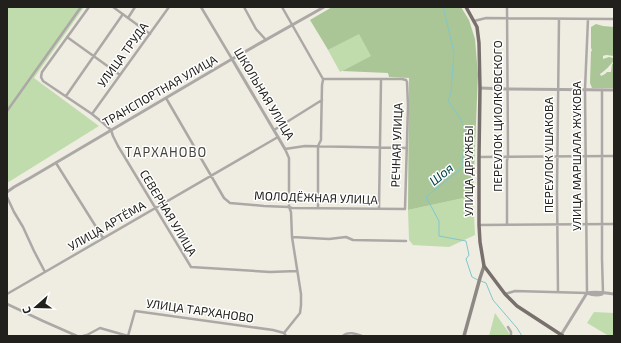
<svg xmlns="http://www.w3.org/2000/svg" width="621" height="343" font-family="'Exo 2',sans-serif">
  <rect width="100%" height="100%" fill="#efece2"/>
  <path fill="#c0dcad" d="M7,7H84L34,78L99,126L7,183Z
    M359,33L372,56L340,72L328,50Z
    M473,196L475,235L449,247L413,245L409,240L408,210Z
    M594,312L614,313V336H609L587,323Z
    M495,313L511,336H489Z"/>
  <path fill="#aac697" d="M332,7H461L469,20L475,39L478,75L473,196L408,210L409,78L389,77L388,73L342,71L371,56L359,34L328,50L327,48L310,20Z
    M596,24L603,26L614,27V56C610,56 607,54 603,56V59L609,57L613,58L614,61C609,66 606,70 600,74L601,76L605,74L607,72H611L612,64L614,63V88H592L590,83L591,52L592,50L591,48V27Z"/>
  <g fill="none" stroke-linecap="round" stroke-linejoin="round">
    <path stroke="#81c7cb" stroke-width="1" d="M442,7L444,10L454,53L451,92L448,101L458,115L466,130L463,155V167L426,197L439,221V236L466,241L469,255L466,259L472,277L478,280
      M481,281L486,283L493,300L517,328L522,336"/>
    <path stroke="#aca8a6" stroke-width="2.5" d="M89,7L42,72L41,77L43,81L92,114L102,122L111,130L113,136L118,146L191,267L270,272L297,271
      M113,7L150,34
      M201,7L232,59
      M244,7L256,29L266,40
      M282,7L323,79
      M128,18L135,7
      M474,21L486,18L614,19
      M67,37L120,75
      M602,90V259L603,293
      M66,96L123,14
      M166,98L224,198L230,203L264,206L289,207L292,208L405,209L408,106L407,82L406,80L402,79H323
      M7,111L81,7
      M92,114L169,7
      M274,130L322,100
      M479,157L614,156
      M56,163L103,238
      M7,197L14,212L23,227L34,251L45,272
      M318,208V146L321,140V136L322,85L323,80
      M379,208L381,80
      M507,224V161L508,156L507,7
      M479,225L614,224
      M292,237L329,239L346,237L353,240L406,241
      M558,292L557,192L559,19
      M7,294L278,137
      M505,294L515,291L587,293L585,89L588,19
      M7,304L43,321L77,336
      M508,327L511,332V336
      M284,333L300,313L301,305V294L292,237L291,212L289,207V158L285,149L305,146L406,148
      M83,336L87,335L100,328L128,336
      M128,336L135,311L273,330L284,333L286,336
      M343,336C348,331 356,334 362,336"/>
    <path stroke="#aca8a6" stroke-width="3" d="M232,59L285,149
      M480,88L507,89L614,90
      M7,192L14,187L30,178L232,59L324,7
      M587,293C596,291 605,293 614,294
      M587,293C592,295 597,296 602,294
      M561,335L587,293"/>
    <path stroke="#8e8884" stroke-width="3.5" d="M464,336L480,278L484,266"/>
    <path stroke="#78706c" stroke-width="3.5" d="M466,7L477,27L479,43L480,88L479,157V225L480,242L484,266L505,294L517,306L563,336"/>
  </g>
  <g text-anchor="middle" stroke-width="3" stroke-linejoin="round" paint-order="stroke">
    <g font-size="12" fill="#21201c" stroke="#fff">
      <text transform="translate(123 55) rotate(-54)" y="4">УЛИЦА ТРУДА</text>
      <text transform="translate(160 91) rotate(-30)" y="4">ТРАНСПОРТНАЯ УЛИЦА</text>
      <text transform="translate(264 94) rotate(59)" y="4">ШКОЛЬНАЯ УЛИЦА</text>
      <text transform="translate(498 116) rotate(-90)" y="4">ПЕРЕУЛОК ЦИОЛКОВСКОГО</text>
      <text transform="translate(397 145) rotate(-88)" y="4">РЕЧНАЯ УЛИЦА</text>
      <text transform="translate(549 155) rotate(-90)" y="4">ПЕРЕУЛОК УШАКОВА</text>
      <text transform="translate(577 156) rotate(-90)" y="4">УЛИЦА МАРШАЛА ЖУКОВА</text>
      <text transform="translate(469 171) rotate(-90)" y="4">УЛИЦА ДРУЖБЫ</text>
      <text transform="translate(316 198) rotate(2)" y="4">МОЛОДЁЖНАЯ УЛИЦА</text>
      <text transform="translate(168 213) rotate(59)" y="4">СЕВЕРНАЯ УЛИЦА</text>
      <text transform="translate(107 226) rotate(-30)" y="4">УЛИЦА АРТЁМА</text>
      <text transform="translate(200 311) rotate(8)" y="4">УЛИЦА ТАРХАНОВО</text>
    </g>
    <g font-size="13" letter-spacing="1" fill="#47453d" stroke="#fff">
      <text x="166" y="157">ТАРХАНОВО</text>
    </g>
    <g font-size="13" font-style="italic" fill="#004448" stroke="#fff">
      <text transform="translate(441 174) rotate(-39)" y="5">Шоя</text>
    </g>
  </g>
  <rect width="621" height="343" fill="none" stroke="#21201c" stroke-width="16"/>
  <g transform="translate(36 307) rotate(250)" stroke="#ffffff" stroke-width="3" paint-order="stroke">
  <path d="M0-3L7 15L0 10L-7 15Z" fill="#21201c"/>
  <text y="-6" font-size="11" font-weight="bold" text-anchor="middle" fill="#21201c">С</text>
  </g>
</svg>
